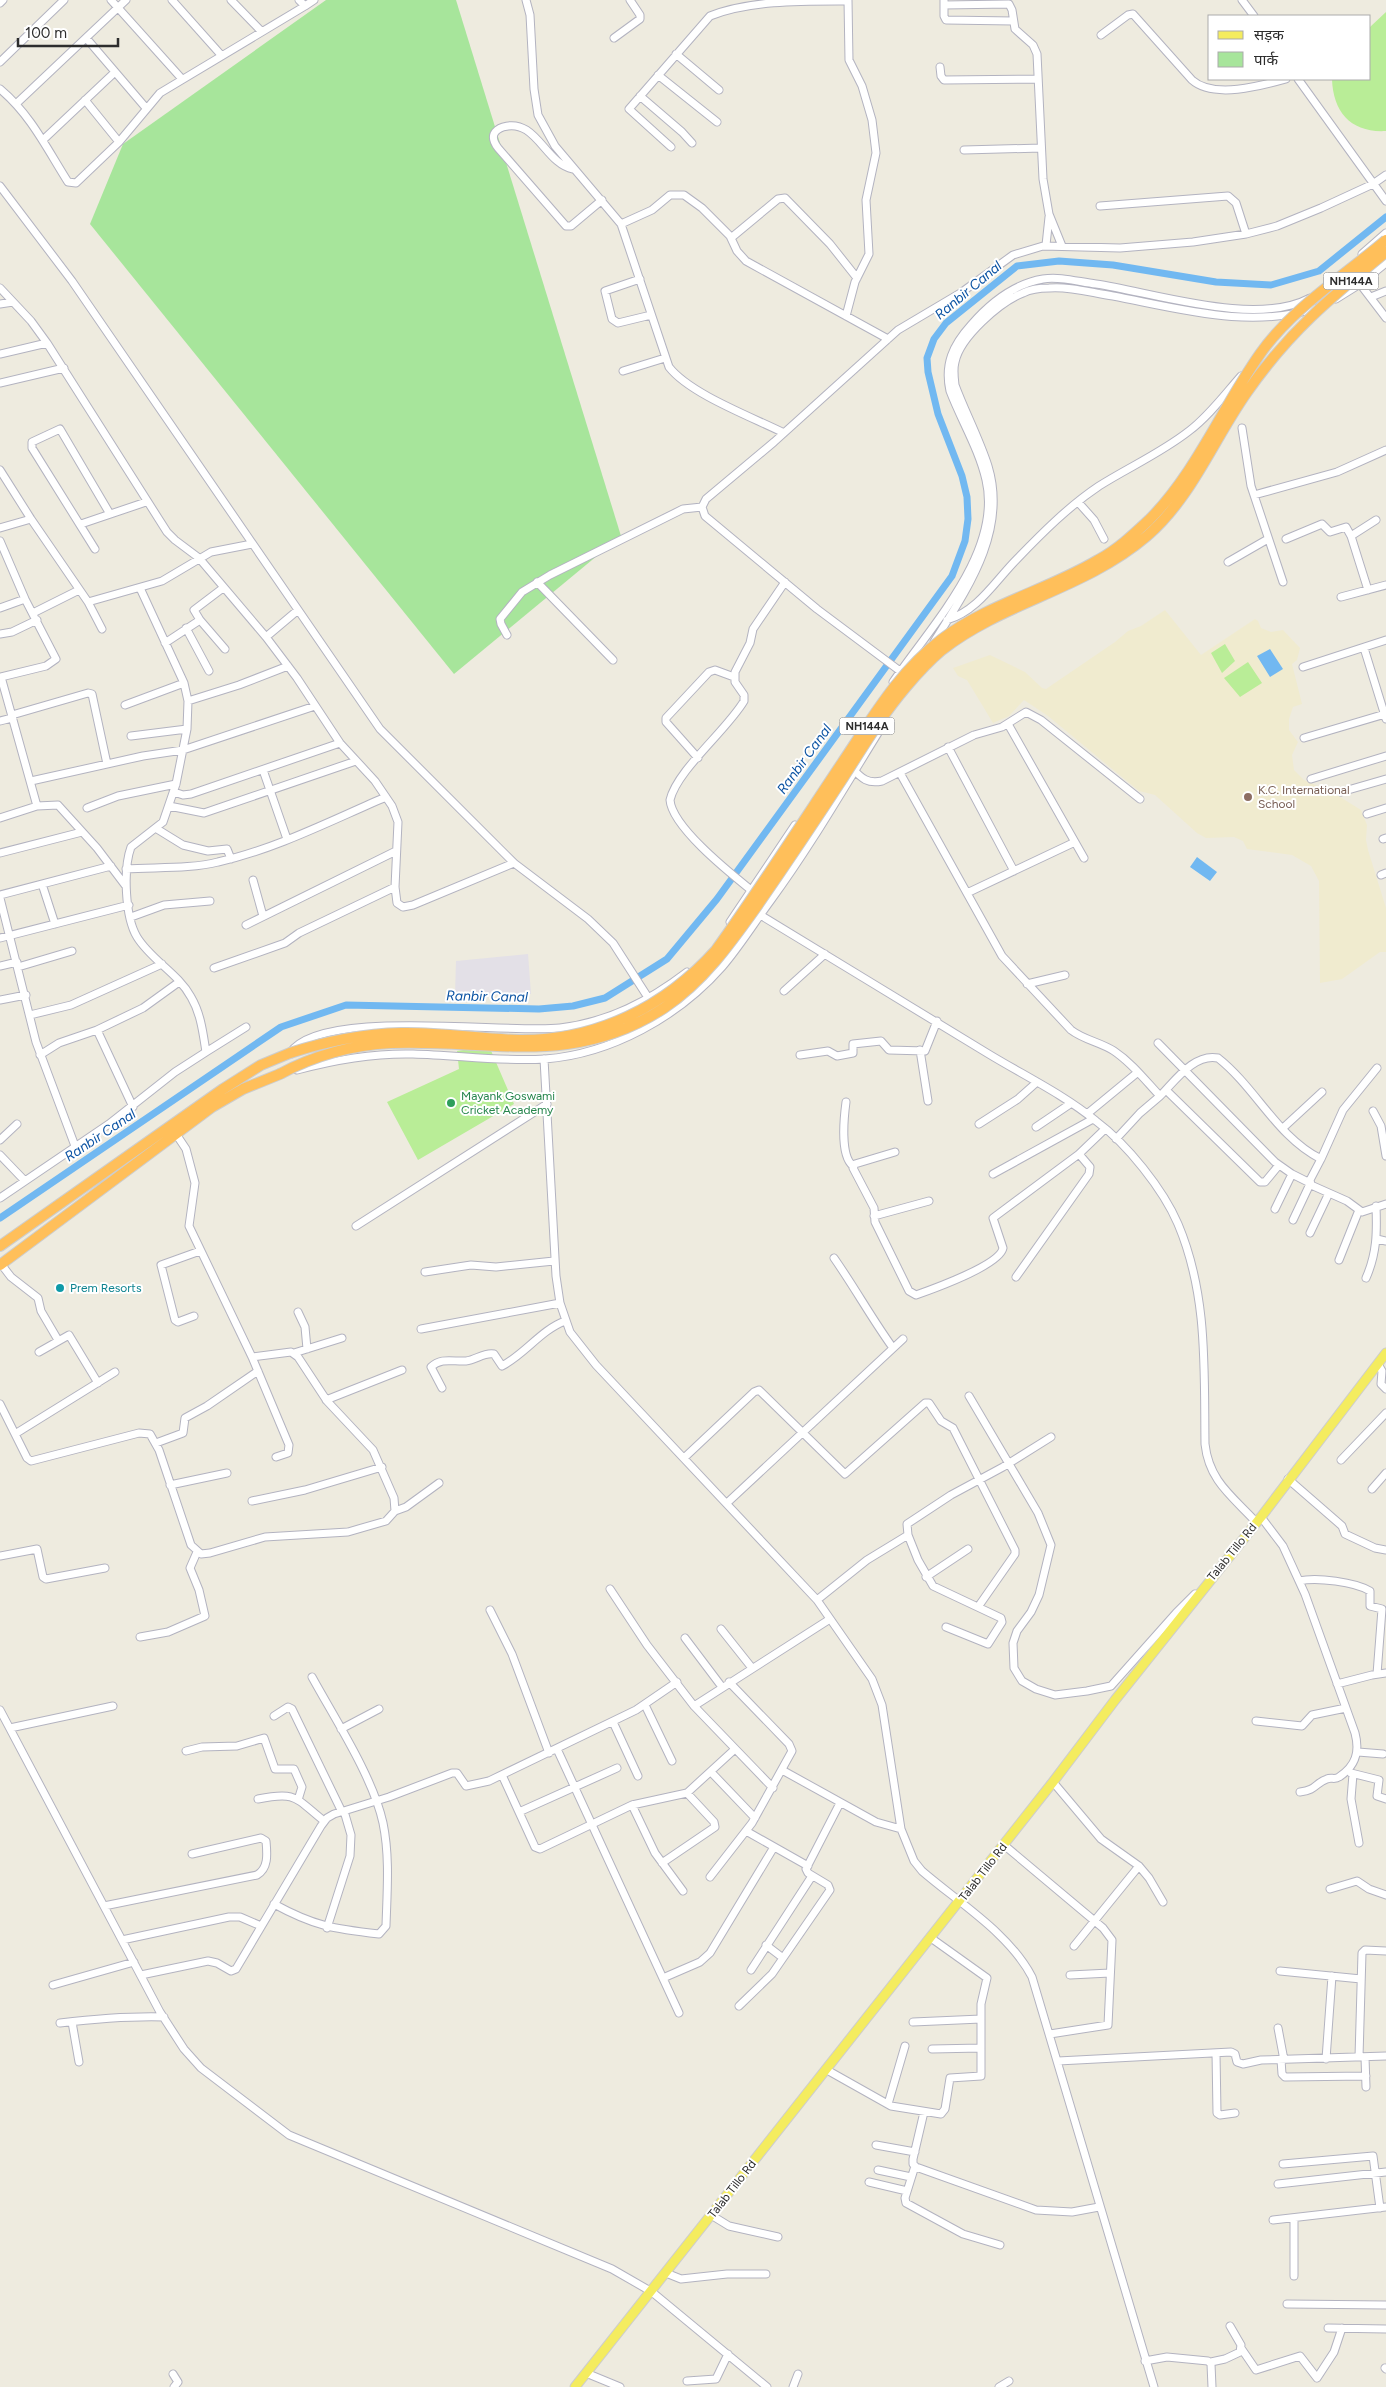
<svg xmlns="http://www.w3.org/2000/svg" width="1386" height="2387" font-family="Figtree,'Noto Sans Devanagari',sans-serif">
  <rect width="100%" height="100%" fill="#eeebdf"/>
  <path fill="#e3e0e7" d="M528,954L531,994L455,996L456,961Z"/>
  <path fill="#f0ebcf" d="M1165,610L1201,655L1255,619L1258,621L1261,628L1271,632L1283,630L1300,648L1297,660L1292,664L1302,704L1293,707L1289,719V730L1298,742L1292,755L1294,770L1304,780L1332,792L1361,810L1367,825L1366,840L1368,850L1386,908V952H1380L1342,979L1320,983L1319,881L1311,866L1292,855L1247,849L1243,841L1234,837L1206,838L1197,833L1155,795L1139,791L1048,716L1024,700L1009,716L993,723L967,680L958,676L953,668L990,655L1025,672L1042,688L1046,689L1115,642L1128,631L1141,626Z"/>
  <path fill="#a7e59b" d="M326,0H456L621,536L454,674L90,224L123,144Z"/>
  <path fill="#b9ed97" d="M1386,12V131C1352,133 1333,113 1332,79H1370V27Z
    M1225,644L1235,661L1222,673L1211,653Z
    M1248,662L1262,683L1240,697L1224,678Z
    M489,1046L514,1104L418,1160L387,1102L459,1069L457,1051Z"/>
  <path fill="#71b8f1" d="M1270,649L1283,669L1270,677L1257,656Z
    M1197,857L1217,872L1210,881L1190,867Z"/>
  <g fill="none" stroke-linecap="round" stroke-linejoin="round">
    <path stroke="#71b8f1" stroke-width="7" d="M0,1218L281,1027L346,1005L539,1009L573,1006L605,998L667,959L717,899L952,576L965,541L968,519L967,497L962,476L938,414L928,372L927,358L934,339L946,323L1017,266L1059,261L1113,265L1216,282L1271,285L1319,271L1386,217"/>
    <g stroke="#b3b3c0" stroke-width="9">
      <path id="minor" d="M111,0L182,79
        M172,0L222,56
        M231,0L261,31
        M526,0L530,15L534,89L538,115L555,146L621,224L669,367C690,394 752,417 784,433
        M944,0V16L946,20L1013,21
        M1242,0L1254,16
        M0,3L3,0
        M944,5L1009,4L1012,10L1015,29L1033,45L1037,54L1043,179L1049,214L1062,246
        M305,6L314,0
        M1101,35L1128,15L1133,14L1192,80C1213,99 1261,86 1286,79
        M614,38L640,19V15L630,0
        M87,39L146,108
        M676,54L719,90
        M0,62L64,0
        M940,67L941,76L944,80L1038,79
        M658,75L717,122
        M1298,79L1386,201
        M0,89C31,115 47,149 68,182L76,183L119,142L160,93L305,6L299,0
        M640,96L682,132L692,143
        M85,100L119,142
        M17,103L126,0
        M44,139L115,72
        M671,147L629,109L710,16C749,0 805,1 848,1
        M964,150L1041,148
        M573,169C545,164 536,117 503,127C500,128 496,130 494,134C492,139 495,144 498,148L566,226H571L602,200
        M0,186L72,281L380,729L514,863L588,919L613,943L649,999
        M1100,206L1228,196L1236,203L1246,234
        M621,224L652,210L670,195H684L702,208L730,236L737,251L746,261L888,339
        M731,238L778,199L785,198L830,244L857,278
        M1046,245L1049,217
        M1362,254L1386,233
        M640,279L605,291L612,319L618,323L651,315
        M1357,280L1386,318
        M0,288L31,321L47,343L167,532L175,540L199,558L266,637L297,678L340,743L375,781L392,806L398,822L395,887L397,903L403,907L413,905L514,863
        M1371,297L1386,291
        M1336,299L1360,284L1386,263
        M0,304L13,302
        M846,316L855,282L869,254L866,200L876,153L872,120L862,86L849,60L848,0
        M0,354L47,343
        M623,371L665,358
        M0,383L64,368
        M1242,428L1251,486L1283,582
        M0,470L31,519L88,602L102,629
        M1254,495L1337,472L1386,450
        M1078,502L1094,520L1104,539
        M81,524L146,502
        M0,528L31,519
        M1351,536L1376,520
        M1286,539L1322,524L1330,532L1346,527L1351,536L1368,590
        M0,541L25,599L56,659L46,666L1,677L37,806
        M95,549L32,448V442L60,429L110,514
        M1228,562L1268,539
        M537,582L613,660
        M1341,597L1386,585
        M88,602L162,581L211,552L252,544
        M0,608L25,599
        M33,613L79,590
        M200,620L225,649
        M947,620C978,611 995,581 1017,559C1042,533 1069,506 1099,486C1129,467 1161,453 1189,431C1209,416 1225,394 1241,376
        M186,628L209,671
        M0,634L12,632L37,620
        M507,635L501,624L500,619L522,592L550,575L683,509L702,507
        M266,637L298,610
        M934,642C967,589 1008,531 988,466C979,438 965,412 955,385C954,377 953,369 955,362C960,337 1000,302 1023,293C1031,289 1040,288 1049,288C1070,286 1092,293 1113,296C1181,309 1252,330 1320,307
        M165,643L200,620L194,610L223,588
        M1364,648L1386,719
        M1303,667L1386,640
        M900,671L817,609L705,516L702,507L706,499L774,442L898,330L962,292L1013,255L1043,246L1120,248L1193,242L1246,234L1277,226L1321,208L1373,184L1386,175
        M893,682C930,627 1003,552 986,480C979,449 961,420 950,391C944,364 953,345 971,325C990,303 1013,284 1043,279C1060,276 1079,282 1096,284C1155,293 1256,327 1310,298
        M188,701L239,685L288,666
        M125,705L184,683
        M12,715L88,693L92,694L107,764
        M0,721L12,718
        M1008,724L1084,858
        M131,736L187,729
        M1304,738L1385,714
        M948,747L1014,871
        M698,758L666,722V718L709,672L715,670L734,677
        M852,768C862,779 868,784 882,781L974,735L1002,727L1026,712L1041,720L1140,799
        M263,770L287,839
        M900,773L1002,956L1071,1030C1084,1040 1100,1042 1114,1051C1132,1063 1145,1080 1160,1096C1175,1081 1194,1053 1218,1058C1256,1088 1277,1137 1321,1159L1310,1180L1311,1185L1347,1201L1362,1212L1386,1204
        M1311,779L1386,756
        M31,781L143,756L183,750L315,706
        M174,792L183,795L191,794L340,743
        M1341,792L1386,779
        M169,806L204,813L356,761
        M87,808L118,796L176,784
        M1367,814L1386,808
        M0,818L37,806L58,805L97,848L125,885
        M157,829L183,845L208,851L227,849L231,859
        M1383,839L1386,838
        M0,853L82,832
        M126,869C155,867 191,869 218,862C276,849 332,820 386,797
        M1381,875L1386,873
        M253,880L263,916
        M42,884L55,924
        M751,890C730,873 672,827 670,800C677,770 727,730 744,701V695L735,682V672L750,643L753,629L785,582
        M967,893L1075,842
        M0,895L111,866
        M0,898L36,1042L75,1146
        M757,913C833,960 911,1006 987,1053C1023,1075 1063,1094 1096,1121C1127,1144 1163,1189 1178,1224C1208,1295 1204,1369 1205,1444C1209,1481 1232,1496 1256,1522
        M131,917L164,905L210,901
        M730,922L795,825
        M246,925L396,851
        M0,938L129,905
        M0,966L17,962
        M18,967L72,951
        M214,968L285,943L299,933L395,887
        M1027,984L1065,975
        M784,991L825,954
        M0,1000L26,995
        M30,1015L71,1005L162,964
        M97,1030L143,1008L179,982
        M1158,1043L1275,1162L1292,1174L1310,1183
        M920,1050L928,1101
        M206,1052L246,1027
        M290,1053C319,1007 506,1034 560,1028C609,1022 649,1001 687,972
        M40,1055L59,1043L97,1030L133,1107
        M800,1055L828,1051L837,1056L853,1053V1044L881,1041L889,1050L925,1051L937,1021
        M544,1059L556,1276L560,1303L570,1332L596,1365L817,1600L872,1679L882,1705L901,1829L914,1861L922,1871C959,1903 1009,1933 1032,1977L1154,2387
        M297,1070C334,1060 374,1053 413,1054C457,1055 501,1062 545,1059C611,1054 678,1017 722,967C740,946 754,923 771,900C812,844 846,784 883,725
        M1166,1090L1260,1182H1265L1279,1165
        M846,1102C844,1117 840,1156 853,1166
        M1373,1111L1381,1126L1386,1156
        M1087,1114L1138,1072
        M979,1124L1018,1099L1037,1082
        M1036,1127L1070,1104
        M1283,1128L1322,1092
        M176,1134L186,1149L195,1183L189,1226L252,1357L289,1445L288,1453L276,1457
        M1116,1139L1140,1113L1160,1096
        M0,1140L17,1124
        M895,1152L855,1164L853,1168L874,1208L875,1222L909,1291L916,1295C933,1289 1000,1265 1003,1248L993,1218L1079,1154L1105,1129
        M0,1155L24,1180
        M1321,1159L1343,1110L1377,1068
        M993,1174L1093,1119
        M0,1198L109,1124L175,1072L206,1052C203,1033 201,1014 191,997C178,973 151,960 137,937C125,917 123,869 131,847L163,822L176,784L187,729L188,701L184,683L140,588
        M1275,1209L1292,1174
        M874,1216L929,1201
        M1293,1220L1310,1184
        M356,1226L547,1104
        M1310,1233L1329,1193
        M1377,1239L1386,1241
        M834,1258C855,1288 872,1319 893,1348
        M1339,1260L1359,1210
        M1,1264L11,1277L38,1298L41,1311L58,1340
        M425,1272L471,1265L496,1267L554,1261
        M1016,1277L1089,1174L1090,1167L1079,1154
        M1366,1278C1377,1253 1377,1232 1376,1206
        M298,1312L305,1327L307,1349
        M194,1316L178,1322L175,1320L161,1265L200,1251
        M421,1329L560,1303
        M39,1352L69,1335L98,1383
        M294,1353L342,1338
        M1378,1364L1382,1371L1381,1384L1386,1389
        M442,1388L431,1367C441,1357 454,1362 466,1361C476,1360 484,1352 494,1354L502,1366C525,1354 541,1330 565,1321
        M969,1396L1038,1513L1051,1545L1039,1595L1031,1612L1017,1631L1013,1643L1014,1668L1022,1681L1036,1689L1055,1695L1087,1691L1111,1686L1176,1613L1195,1594
        M326,1400L402,1370
        M0,1404L27,1458L31,1461L139,1433L150,1434L159,1450L191,1545L201,1554L210,1553L265,1537L348,1532L386,1521L395,1511L394,1498L373,1450L327,1401L298,1357L291,1352L252,1357
        M15,1434L115,1372
        M156,1443L183,1433L185,1418L207,1406L258,1371
        M684,1458L754,1392L759,1390L845,1474L925,1403H929L941,1421L953,1428L1015,1550V1554L978,1607
        M1341,1460L1386,1413
        M1288,1479L1342,1526L1345,1534L1375,1548L1386,1550
        M170,1485L227,1473
        M1372,1489L1386,1473
        M252,1501L305,1490L382,1467
        M727,1503L903,1339
        M395,1511L406,1507L439,1483
        M1261,1517L1283,1546L1305,1594L1355,1733C1360,1752 1356,1766 1339,1777C1335,1780 1331,1777 1327,1779C1315,1783 1317,1790 1300,1792
        M0,1556L37,1549L43,1577L46,1579L105,1568
        M926,1577L968,1549
        M1299,1581C1317,1577 1355,1582 1370,1591V1606L1382,1609L1377,1674
        M610,1589L647,1645L694,1706L773,1788
        M817,1600L867,1560L908,1535
        M490,1610L512,1654L549,1753
        M946,1627L988,1644L1002,1622L1001,1618L933,1586L918,1560L908,1535L907,1524L951,1495L1003,1467L1051,1437
        M721,1629L752,1668
        M140,1637L168,1632L205,1616L199,1590L190,1568L197,1552
        M685,1638L722,1687
        M1337,1684L1372,1675L1386,1673
        M645,1705L672,1761
        M694,1706L830,1619
        M0,1710L160,2012L184,2049L201,2068L289,2135L612,2269L652,2292L767,2387
        M274,1716L288,1707L292,1709L342,1812
        M1256,1721L1302,1726L1312,1715L1346,1708
        M613,1722L638,1776
        M10,1728L113,1706
        M341,1729L379,1709
        M557,1749L679,2013
        M186,1751L202,1747L237,1746L264,1738L275,1769H294L302,1787L298,1800
        M1358,1752L1383,1754
        M782,1770L876,1822L901,1829
        M711,1772L755,1818
        M1351,1773L1379,1780L1377,1796L1386,1799
        M1353,1774L1351,1799L1359,1843
        M502,1775L535,1847L540,1849L632,1805L687,1793L735,1749
        M1053,1782L1101,1839L1139,1866L1149,1878L1163,1902
        M258,1799C297,1791 295,1798 324,1821
        M632,1805L655,1853L683,1891
        M519,1812L617,1768
        M746,1831L808,1866
        M1004,1845L1103,1928L1112,1940L1108,2025L1050,2034
        M662,1863L715,1827L714,1822L687,1793
        M710,1877L752,1823L792,1751L789,1744L729,1682
        M1330,1889L1357,1881L1369,1889L1386,1895
        M274,1904C314,1926 334,1929 379,1934L386,1926C387,1892 390,1857 383,1823C373,1777 335,1719 312,1677
        M104,1906L257,1875C269,1868 267,1853 266,1841L261,1838L192,1854
        M327,1928L350,1856L351,1835L344,1811
        M122,1940L229,1917H240L261,1926
        M766,1945L783,1958
        M1074,1946L1139,1866
        M751,1970L812,1876
        M1280,1971L1361,1979
        M141,1975L208,1961L217,1963L231,1971L236,1969L321,1826L327,1818L334,1814L389,1797L452,1773H457L466,1786L489,1781L636,1710L677,1682
        M1070,1975L1110,1973
        M663,1978L700,1962L710,1953L774,1847
        M53,1985L134,1962
        M739,2006L772,1974L830,1890L828,1885L808,1873L806,1869L840,1803
        M72,2022L79,2062
        M913,2022L981,2019
        M60,2023C94,2019 129,2016 164,2017
        M1278,2028L1284,2060
        M932,2049L981,2048
        M1216,2053L1217,2113L1220,2115L1235,2113
        M1359,2057L1362,1953L1365,1950L1386,1951
        M1365,2057L1366,2087
        M1326,2059L1332,1976
        M1281,2060L1282,2074L1285,2077L1366,2076
        M1058,2061L1231,2052L1235,2054L1237,2062L1243,2064L1261,2060L1386,2056
        M827,2070L891,2106L941,2114L945,2109L950,2078L981,2076V2004L987,1978L931,1938
        M888,2104L905,2046
        M924,2112L913,2159V2164L916,2167L1036,2210L1072,2212L1099,2207
        M876,2145L915,2152
        M1283,2164L1373,2156L1380,2208
        M915,2166L905,2198L906,2203L963,2234L1000,2245
        M878,2170L911,2177
        M869,2182L907,2191
        M1278,2184L1386,2172
        M711,2215L729,2226L778,2237
        M1294,2218V2276
        M1273,2220L1386,2207
        M666,2273L681,2279L727,2274H766
        M1287,2304L1386,2305
        M1328,2328L1386,2329
        M1241,2348L1256,2370L1300,2356L1317,2378L1334,2352L1342,2328
        M1145,2361L1167,2357L1208,2361L1211,2364L1212,2387
        M1211,2362L1225,2359L1240,2352L1241,2345L1230,2326
        M1385,2368L1386,2369
        M586,2373L620,2387
        M173,2374L178,2382L174,2387
        M687,2381L716,2379L728,2354
        M793,2387L798,2374
        M999,2387L1009,2381"/>
    </g>
    <g stroke="#cdcdcd" stroke-width="11">
      <path id="major" d="M575,2387L1053,1782L1115,1700L1261,1517L1386,1353"/>
    </g>
    <g stroke="#cdcdcd" stroke-width="12">
      <path id="highway" d="M0,1246L223,1089L261,1065L290,1053
        M0,1265L212,1107L243,1089L280,1074"/>
    </g>
    <use href="#minor" stroke="#fff" stroke-width="7"/>
    <use href="#major" stroke="#f4ec5f" stroke-width="9"/>
    <use href="#highway" stroke="#ffbf5a" stroke-width="10"/>
    <g stroke="#cdcdcd" stroke-width="12" stroke-linecap="butt">
      <path id="highway-bridge" d="M290,1053C327,1041 362,1034 401,1033C440,1032 480,1039 519,1040C596,1041 665,1007 716,950C760,889 800,826 842,763C871,720 899,671 942,639C988,604 1048,590 1098,560C1117,550 1133,535 1149,520C1196,473 1222,408 1260,354C1292,308 1344,276 1386,240
        M280,1074C315,1055 352,1045 392,1043C490,1039 573,1068 664,1008C703,982 730,944 757,906C786,864 815,821 843,778C863,747 882,715 906,687C917,674 929,661 942,650C1003,602 1085,589 1147,536C1192,497 1213,440 1247,392C1289,332 1330,298 1386,252"/>
    </g>
    <use href="#highway-bridge" stroke="#ffbf5a" stroke-width="10"/>
  </g>
  <circle fill="#8d6e63" stroke="#fff" stroke-width="2" cx="1248" cy="797" r="5"/>
  <circle fill="#2e9e5b" stroke="#fff" stroke-width="2" cx="451" cy="1103" r="5"/>
  <circle fill="#0f9aa8" stroke="#fff" stroke-width="2" cx="60" cy="1288" r="5"/>
  <g text-anchor="middle" stroke-width="4" stroke-linejoin="round" paint-order="stroke">
    <g fill="#fff" stroke="#6c6c6c" stroke-width="1">
      <rect x="1323.5" y="272.5" width="55" height="17" rx="4"/>
      <rect x="839.5" y="717.5" width="55" height="17" rx="4"/>
    </g>
    <g font-size="11" font-weight="bold" fill="#2d2d2d">
      <text x="1351" y="285">NH144A</text>
      <text x="867" y="730">NH144A</text>
    </g>
    <g font-size="12" fill="#785e54" stroke="#fff" text-anchor="start">
      <text x="1258" y="794">K.C. International<tspan x="1258" dy="14">School</tspan></text>
    </g>
    <g font-size="12" fill="#27864d" stroke="#fff" text-anchor="start">
      <text x="461" y="1100">Mayank Goswami<tspan x="461" dy="14">Cricket Academy</tspan></text>
    </g>
    <g font-size="12" fill="#0d838f" stroke="#fff" text-anchor="start">
      <text x="70" y="1292">Prem Resorts</text>
    </g>
    <g font-size="12" fill="#2d2d2d" stroke="#fff">
      <text transform="translate(1232 1552) rotate(-51)" y="4">Talab Tillo Rd</text>
      <text transform="translate(983 1872) rotate(-52)" y="4">Talab Tillo Rd</text>
      <text transform="translate(732 2189) rotate(-52)" y="4">Talab Tillo Rd</text>
    </g>
    <g font-size="14" font-style="italic" fill="#0b53a3" stroke="#fff">
      <text transform="translate(968 290) rotate(-40)" y="5">Ranbir Canal</text>
      <text transform="translate(804 759) rotate(-54)" y="5">Ranbir Canal</text>
      <text transform="translate(487 996) rotate(1)" y="5">Ranbir Canal</text>
      <text transform="translate(100 1135) rotate(-34)" y="5">Ranbir Canal</text>
    </g>
  </g>
  <rect x="1208" y="15" width="162" height="65" fill="#ffffff" stroke="#ababab"/>
  <rect x="1218" y="31" width="25" height="8" fill="#f4ec5f" stroke="#ababab"/>
  <text x="1254" y="40" font-size="15" fill="#2d2d2d">सड़क</text>
  <rect x="1218" y="52" width="25" height="15" fill="#a7e59b" stroke="#ababab"/>
  <text x="1254" y="65" font-size="15" fill="#2d2d2d">पार्क</text>
  <path d="M18 38v8h100v-8" fill="none" stroke="#2d2d2d" stroke-width="2.5"/>
  <text x="25" y="38" font-size="15" fill="#2d2d2d" stroke="#ffffff" stroke-width="4" paint-order="stroke">100 m</text>
</svg>
